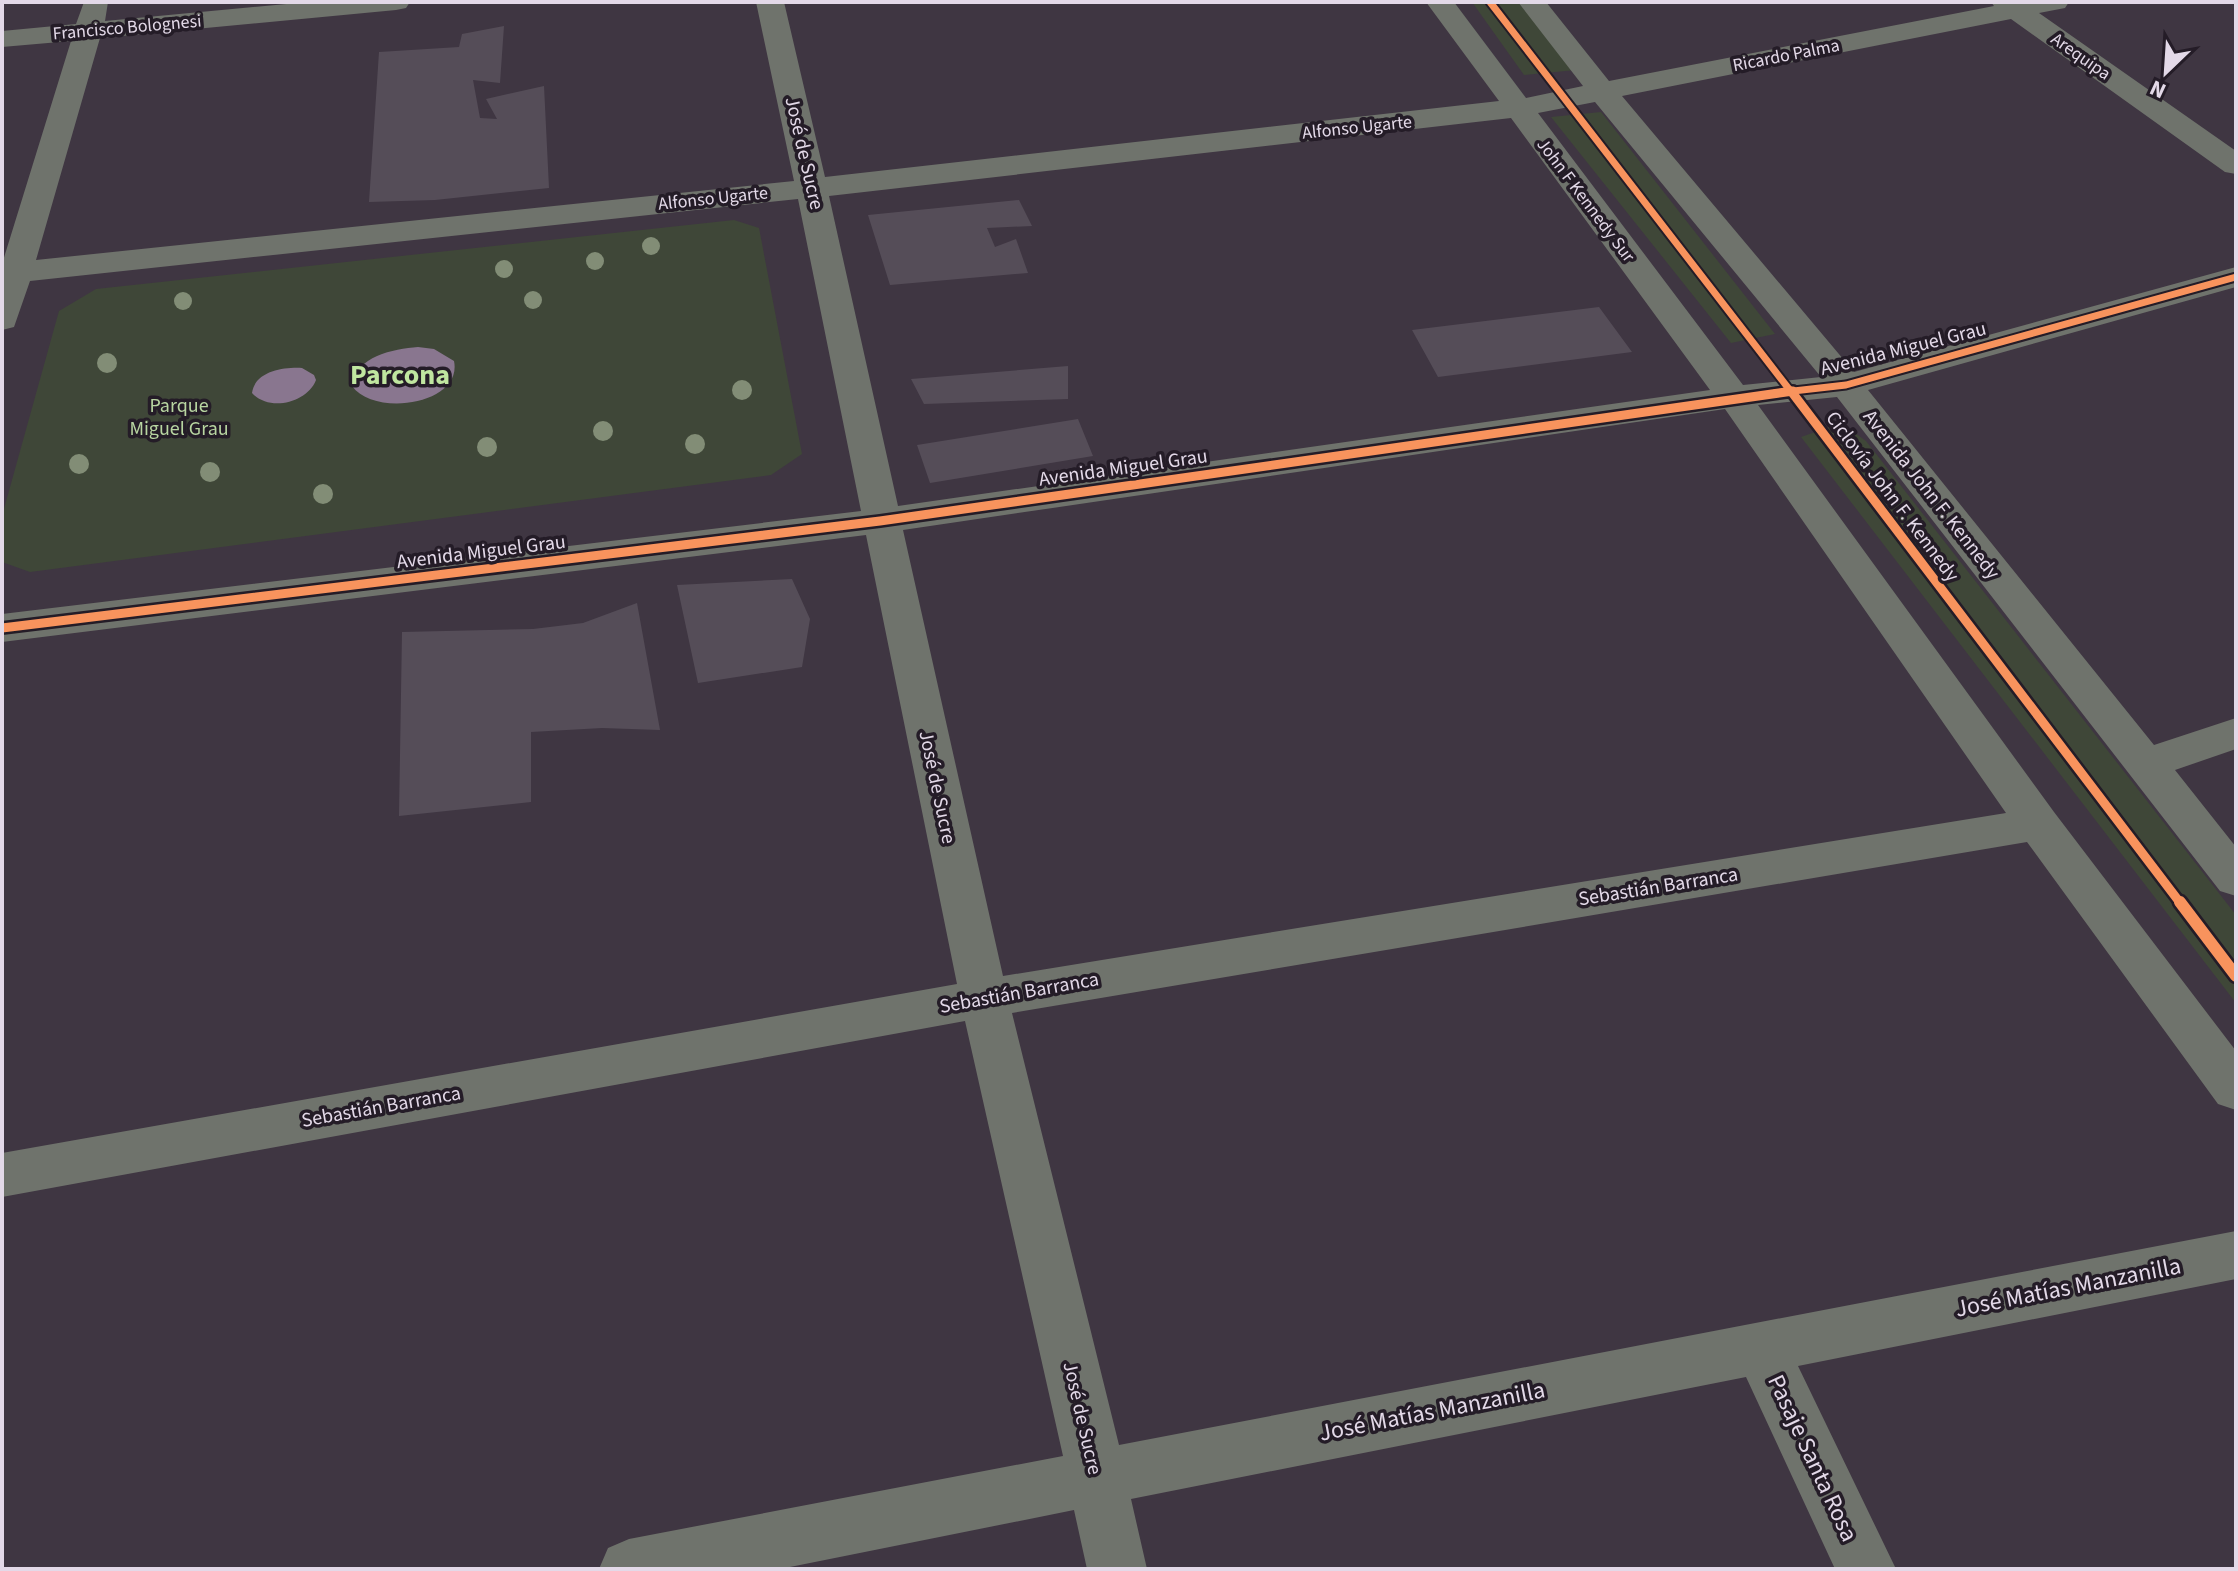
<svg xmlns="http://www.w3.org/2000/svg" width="2238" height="1571" font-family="'Source Sans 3',sans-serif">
  <rect width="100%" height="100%" fill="#3f3642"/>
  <path fill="#3f4738" d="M1472,2H1518L1576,70L1524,75Z
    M1601,112L1775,334L1731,343L1551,117Z
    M734,220L759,228L802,454L771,475L30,572L2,562V516L59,311L96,289Z
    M1841,423L1866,441L2236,915V1003L1801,437Z"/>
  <path fill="#89768f" d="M418,347L434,349L454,361C463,404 375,418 352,386C356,356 393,349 418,347Z
    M302,368L314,375L316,380C307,403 269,412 252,393C255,371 284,367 302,368Z"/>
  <path fill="#554d58" d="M504,26L500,83L473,80L480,118L497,119L486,99L544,86L549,188L435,200L369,202L379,52L459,47L462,34Z
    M1019,200L1032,226L987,228L995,247L1016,239L1028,273L890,285L868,215Z
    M1599,307L1632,352L1438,377L1412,330Z
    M1068,366V399L924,404L911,379Z
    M1078,419L1093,456L930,483L917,445Z
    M792,579L810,619L802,667L698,683L677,585Z
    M637,603L660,730L602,728L531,732V802L399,816L402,632L533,629L583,623Z"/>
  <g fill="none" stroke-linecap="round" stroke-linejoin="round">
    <path fill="#6f736c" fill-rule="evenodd" d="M84,2H108L105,21L308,2H410L406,8L396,10L100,38L36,260L794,181L756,2H784L825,177L1499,101L1426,2H1454L1526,98L1583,86L1518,2H1546L1609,81L1994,6L1991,2H2069L2065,8L2039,13L2236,151V174L2225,172L2011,19L1622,96L1854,372L2236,267V287L1868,390L2154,745L2236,718V749L2175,770L2236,847V896L2220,891L1837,397L1758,405L2054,812L2236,1051V1110L2218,1104L2027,842L1012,1013L1119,1445L2236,1231V1279L1798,1366L1896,1569H1835L1746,1377L1131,1499L1147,1569H1087L1074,1510L780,1569H599L608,1548L629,1539L1063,1456L965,1021L2,1197V1153L957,984L866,535L2,642V614L861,511L798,199L30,281L14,327L2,330V264L71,41L2,47V31L76,24ZM1595,102L1821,377L1743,385L1538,113ZM1511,118L1710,390L898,506L829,196ZM1725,409L2006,813L1003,976L903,530Z"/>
    <g stroke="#241c27" stroke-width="11">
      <path id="cycleway-far2" d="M1490,2L1792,393
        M1775,393L1846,385L2236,277"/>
    </g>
    <g stroke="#241c27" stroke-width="14">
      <path id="cycleway-far1" d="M1791,391L2181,904
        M2,628L880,521L1793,391"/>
    </g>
    <g stroke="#241c27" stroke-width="17">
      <path id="cycleway" d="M2180,902L2236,976"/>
    </g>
    <use href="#cycleway-far2" stroke="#f8935d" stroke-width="7"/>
    <use href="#cycleway-far1" stroke="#f8935d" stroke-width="9"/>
    <use href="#cycleway" stroke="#f8935d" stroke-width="12"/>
  </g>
  <g fill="#828d76">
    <circle cx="651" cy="246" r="9"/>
    <circle cx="595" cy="261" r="9"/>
    <circle cx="504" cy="269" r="9"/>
    <circle cx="533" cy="300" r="9"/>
    <circle cx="183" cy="301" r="9"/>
    <circle cx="107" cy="363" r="10"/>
    <circle cx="742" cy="390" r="10"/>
    <circle cx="603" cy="431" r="10"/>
    <circle cx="695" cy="444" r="10"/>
    <circle cx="487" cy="447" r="10"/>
    <circle cx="79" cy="464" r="10"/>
    <circle cx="210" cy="472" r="10"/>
    <circle cx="323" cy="494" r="10"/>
  </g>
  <g text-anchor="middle" stroke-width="7" stroke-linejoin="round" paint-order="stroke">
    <g font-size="18" fill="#e3d9e8" stroke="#241c27">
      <text transform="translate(127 27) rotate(-5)" y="6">Francisco Bolognesi</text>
      <text transform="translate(1786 55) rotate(-11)" y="6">Ricardo Palma</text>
      <text transform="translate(2081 56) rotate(35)" y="6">Arequipa</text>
      <text transform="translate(1357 127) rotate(-6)" y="6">Alfonso Ugarte</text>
      <text transform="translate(713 198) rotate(-6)" y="6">Alfonso Ugarte</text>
      <text transform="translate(1586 200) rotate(53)" y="6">John F Kennedy Sur</text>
    </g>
    <g font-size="20" fill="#e3d9e8" stroke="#241c27">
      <text transform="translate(805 153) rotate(77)" y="7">José de Sucre</text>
      <text transform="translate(1903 348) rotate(-14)" y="7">Avenida Miguel Grau</text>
      <text transform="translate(1123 467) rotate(-8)" y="7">Avenida Miguel Grau</text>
      <text transform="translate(1932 494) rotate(52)" y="7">Avenida John F. Kennedy</text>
      <text transform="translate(1893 496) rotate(53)" y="7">Ciclovía John F. Kennedy</text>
      <text transform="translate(481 551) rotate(-7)" y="7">Avenida Miguel Grau</text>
      <text transform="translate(938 787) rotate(78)" y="7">José de Sucre</text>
      <text transform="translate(1658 886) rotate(-9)" y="7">Sebastián Barranca</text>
      <text transform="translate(1019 992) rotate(-10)" y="7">Sebastián Barranca</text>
      <text transform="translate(381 1106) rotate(-10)" y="7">Sebastián Barranca</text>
      <text transform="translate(1083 1418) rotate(77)" y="7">José de Sucre</text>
    </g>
    <g font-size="20" fill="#b8d5a1" stroke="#241c27">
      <text x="179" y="412">Parque<tspan x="179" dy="23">Miguel Grau</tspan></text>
    </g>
    <g font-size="24" fill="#e3d9e8" stroke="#241c27">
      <text transform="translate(2068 1287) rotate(-11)" y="8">José Matías Manzanilla</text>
      <text transform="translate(1432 1411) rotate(-11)" y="8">José Matías Manzanilla</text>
      <text transform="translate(1813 1458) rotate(65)" y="8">Pasaje Santa Rosa</text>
    </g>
    <g font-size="28" font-weight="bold" fill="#c0e6a0" stroke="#241c27">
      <text x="400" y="384">Parcona</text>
    </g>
  </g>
  <rect width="2238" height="1571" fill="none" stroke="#e3d9e8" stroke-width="8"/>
  <g transform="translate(2166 72) rotate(205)" stroke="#241c27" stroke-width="6" paint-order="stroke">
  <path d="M0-6L14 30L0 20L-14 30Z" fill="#e3d9e8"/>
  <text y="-12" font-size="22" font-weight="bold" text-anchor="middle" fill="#e3d9e8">N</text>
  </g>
</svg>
